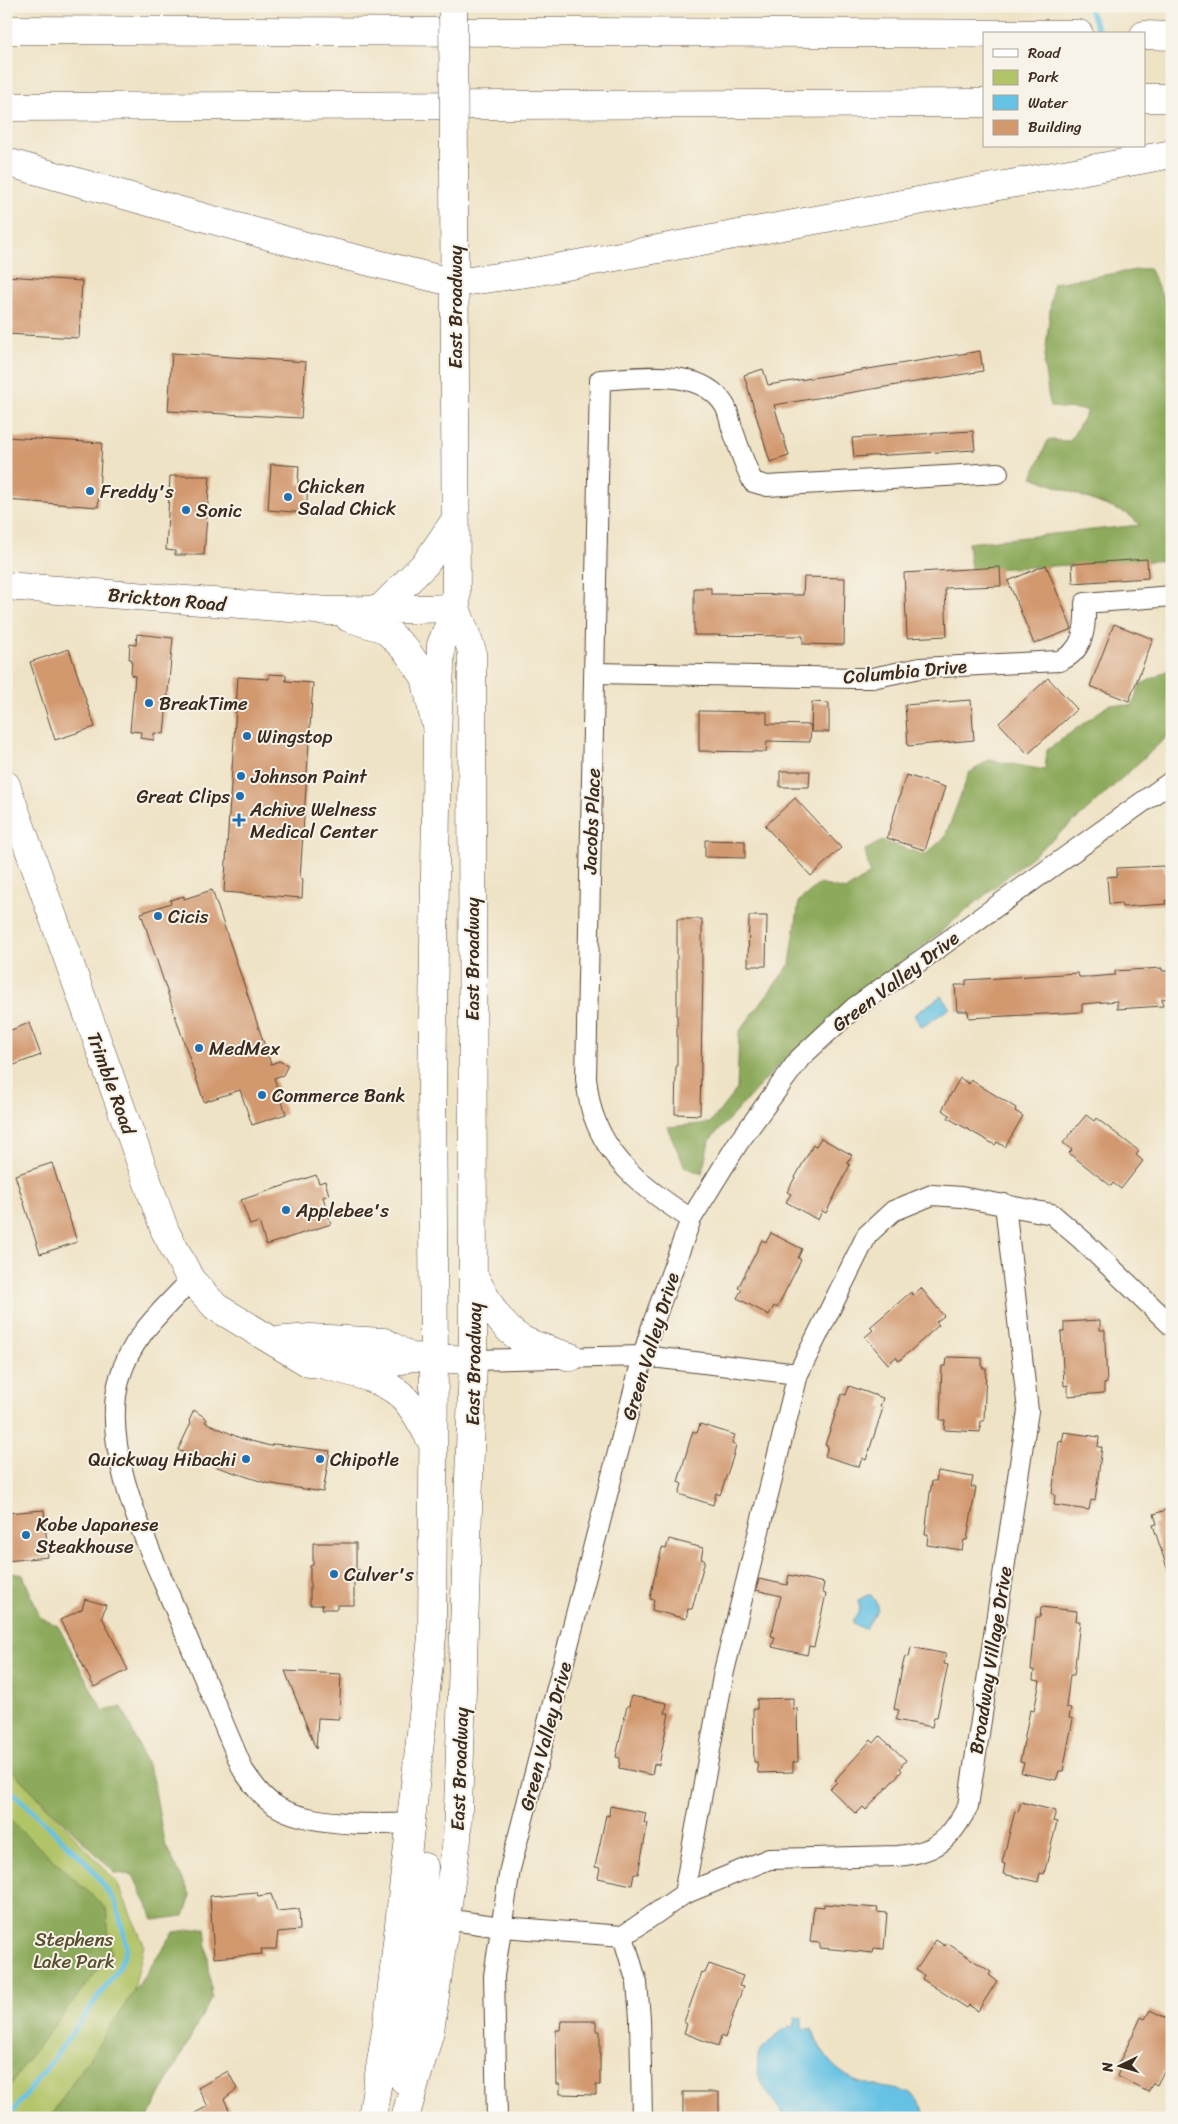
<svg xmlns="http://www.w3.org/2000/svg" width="1178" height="2124" font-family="Sriracha,sans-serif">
  <rect width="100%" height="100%" fill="#f7f3e8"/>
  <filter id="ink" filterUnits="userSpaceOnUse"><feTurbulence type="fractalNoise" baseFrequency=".02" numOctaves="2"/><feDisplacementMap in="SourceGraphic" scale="10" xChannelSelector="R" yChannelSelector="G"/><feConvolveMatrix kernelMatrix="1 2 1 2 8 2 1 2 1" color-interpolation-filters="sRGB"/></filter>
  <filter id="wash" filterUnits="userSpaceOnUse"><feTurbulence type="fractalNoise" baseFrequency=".0096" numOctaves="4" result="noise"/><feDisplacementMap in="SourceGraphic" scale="20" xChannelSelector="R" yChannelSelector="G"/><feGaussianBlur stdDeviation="1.12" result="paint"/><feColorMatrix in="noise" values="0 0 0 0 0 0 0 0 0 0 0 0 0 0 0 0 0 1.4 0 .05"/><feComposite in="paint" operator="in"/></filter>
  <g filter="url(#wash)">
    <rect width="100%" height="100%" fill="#efe3c6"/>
    <path fill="#b2c468" stroke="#767743" d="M6,1763L117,1882L144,1945L105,2118H6Z"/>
    <path fill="#8daa5c" stroke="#646a3d" d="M1149,268L1172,316V560L971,570L968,543L1140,525L1128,514L1032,477L1048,440L1070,441L1088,410L1050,407L1044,365L1053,283Z
      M1172,668V732L1083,814L777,1067L709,1141L702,1174L685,1167L667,1127L710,1123L737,1089L739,1032L790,964L799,901L819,884L846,890L870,874L865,850L882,841L925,855L945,837L969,773L989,760L1045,770L1047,750L1110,704L1132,706L1140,685Z
      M6,1572L23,1575L40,1617L58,1626L103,1711L122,1707L153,1779L164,1842L191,1896L184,1916L154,1920L133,1875L115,1873L6,1765Z
      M6,1817L106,1908L111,1953L28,2059L6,2092Z
      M205,1928L212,1997L148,2118H49L174,1932Z"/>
    <path fill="#66c2e4" stroke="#507681" d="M941,996L950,1008L922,1027L914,1015Z
      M867,1595H871L878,1605V1609L866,1628L863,1629L853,1623V1620L860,1609L858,1600Z
      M795,2017L802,2018V2025L804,2029H812C825,2064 844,2082 882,2087C892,2089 908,2090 915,2097C920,2102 924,2112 927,2118H786C770,2094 741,2069 768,2043C775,2036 781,2031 790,2026L793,2027Z"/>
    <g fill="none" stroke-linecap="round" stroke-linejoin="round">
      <path stroke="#66c2e4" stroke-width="5" d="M1088,6L1100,34
        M1160,164L1172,180
        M6,1786L89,1865L116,1903L127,1947L119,1968L52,2061L8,2118"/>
    </g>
    <g id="blocks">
      <path fill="#d2986e" d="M6,276L82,281L79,338L6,334Z
        M980,351L983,371L774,405L789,456L770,462L744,375L763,369L768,385Z
        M172,353L306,362L301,418L168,411Z
        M973,431L975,450L854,457L852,438Z
        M6,437L102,443L98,507L6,500Z
        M271,464L299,466L298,484H308L306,513L268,510Z
        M170,476H210L204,555H175V551L166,550Z
        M1147,559L1148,578L1073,583L1072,564Z
        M1046,565L1072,629L1034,644L1008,581Z
        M1000,567L1001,586L945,588L947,636L907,638L904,573Z
        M804,577L845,578L844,645L803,644V636L694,635V588H711V594L803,595Z
        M1114,624L1153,639L1129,701L1090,686Z
        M137,634L173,638L164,734L154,733V740L140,738L141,732L130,731L135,676L131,675L132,659H129L130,644L136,645Z
        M69,649L95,727L55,740L30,662Z
        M269,674L286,675V681L313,683L300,878L303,879L302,898L224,892L238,677L269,679Z
        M1048,678L1077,709L1028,754L999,723Z
        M971,700L974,740L908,746L905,705Z
        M812,702L829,703V732H811Z
        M699,711L767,712V724L811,725L810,742L767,741L766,752L699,751Z
        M780,771H810L809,787H780Z
        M906,775L945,787L925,850L887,838Z
        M795,798L841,848L811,876L765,826Z
        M705,840L745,841V858L705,857Z
        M1164,866L1165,873L1172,872V900H1166V904L1122,907L1121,903L1109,904L1107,877L1117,876V868Z
        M212,890L271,1064L279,1061L288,1065L283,1075L274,1078L286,1114L252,1125L240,1090L204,1102L141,913L171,903L170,900L184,896V899Z
        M749,916H767L766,966H748Z
        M677,919H702V972H703L700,1115L675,1114L676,1067H677Z
        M1162,968V971H1172V998L1162,999L1163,1006L1117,1009V1001L1082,1004V1012L969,1018L968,1011H957L955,985H966V980L1078,973L1079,977H1090L1115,975V971Z
        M29,1023L41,1055L6,1068V1032Z
        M960,1078L969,1084L971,1080L1016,1108L1015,1111L1023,1116L1005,1147L997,1142L995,1145L948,1118L950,1115L942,1110Z
        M1086,1115L1094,1121L1096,1118L1139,1151L1136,1155L1143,1161L1121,1189L1113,1183L1111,1186L1069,1153L1072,1150L1063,1143Z
        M821,1138L852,1155L847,1163L850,1165L826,1213L822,1211L818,1220L786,1202L791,1194L787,1192L813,1145L816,1146Z
        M52,1163L77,1242L40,1254L15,1175Z
        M316,1175L319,1183L325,1181L329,1195L323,1197L331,1224L266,1245L259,1222L250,1225L241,1200Z
        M771,1233L802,1249L798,1258L801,1260L777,1308L774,1306L769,1315L737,1298L742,1289L738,1288L762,1240L766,1242Z
        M921,1288L944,1316L936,1322L939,1325L899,1361L896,1357L888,1364L865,1337L873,1330L870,1327L911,1292L913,1295Z
        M1100,1320V1330H1105V1342L1107,1383L1104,1384V1393L1068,1396V1385L1064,1386L1061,1332H1064V1322Z
        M947,1357L982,1358V1368H986L984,1421H981L980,1432L944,1430L945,1420H940L942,1366H946Z
        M849,1386L883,1398L880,1407L883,1408L870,1448L866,1460L862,1458L859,1467L825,1456L828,1446L825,1445L842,1394L846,1395Z
        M194,1410L207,1419L205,1422L240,1438L270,1446L274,1444L330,1451L323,1492L266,1483L211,1465L178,1450L191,1423L189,1421Z
        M700,1424L735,1435L732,1443L736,1445L733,1457L720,1495L716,1493L713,1505L679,1494L682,1484L678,1482L689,1444L693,1431L697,1433Z
        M1064,1432L1099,1437L1098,1447H1102L1095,1501L1091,1500L1089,1510L1054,1505L1055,1495L1052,1494L1059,1441L1062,1442Z
        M938,1471L973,1477L971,1487H976L967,1540H964L962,1550L927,1545L928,1534H925L930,1493L932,1481H936Z
        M1172,1508V1573L1169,1574L1153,1525L1157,1524L1154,1514Z
        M44,1510L48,1557L6,1561V1513Z
        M669,1539L703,1548L701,1559L705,1560L692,1609H688L686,1619L652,1610L654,1600L650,1599L654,1579L662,1548L666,1549Z
        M313,1543H356V1570H360V1583H354V1605H337V1609H322L323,1605H310V1566L313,1565Z
        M789,1575L824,1583L822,1593L826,1594L814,1647L809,1646L807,1655L772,1647L775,1637L771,1636L781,1596L756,1590L759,1579L787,1585Z
        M85,1599L106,1605L102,1617L128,1670L94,1687L60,1620L82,1609Z
        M1041,1607L1077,1611L1076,1621H1080L1074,1675H1070L1066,1707L1071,1708L1069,1718L1073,1719L1063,1771H1059L1056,1780L1021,1773L1024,1763L1020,1762L1030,1710L1034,1711L1040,1681L1033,1680L1034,1670H1031L1036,1617H1040Z
        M911,1647L946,1654L944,1664L948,1665L937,1717H934L932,1727L896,1720L899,1710L894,1709L902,1668L905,1656L909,1657Z
        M285,1671L341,1674L339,1719L318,1718L316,1749Z
        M631,1696L667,1703L665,1713H669L659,1765L654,1764L652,1775L619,1768L620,1758L616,1757L627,1706H629Z
        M793,1698V1709L797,1708L798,1762H793V1772L758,1773L757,1762H754L753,1709H757V1699Z
        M880,1736L906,1760L900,1768L902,1771L866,1810L863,1807L856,1814L830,1789L837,1782L835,1780L871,1740L874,1743Z
        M1021,1802L1056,1811L1053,1821L1057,1822L1044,1874L1040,1873L1038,1882L1003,1874L1005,1864L1002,1863L1015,1811L1018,1812Z
        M610,1806L646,1813L644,1823H648L638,1874H634L632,1885L598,1878L600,1868L595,1867L606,1815L609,1816Z
        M257,1892L258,1896L271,1894L277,1911L299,1909L300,1930L278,1932L276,1949H261L262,1954L214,1958L210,1896Z
        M824,1904L878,1908L877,1912L887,1913L884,1949L874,1948L873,1953L832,1949L820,1948V1943L810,1942L814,1906L824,1907Z
        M936,1940L945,1946L947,1943L991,1972L989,1975L997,1981L978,2011L969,2005L967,2008L922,1979L924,1975L916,1970Z
        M709,1964L743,1976L739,1986L743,1987L725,2038L721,2036L718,2046L684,2033L687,2024L684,2022L702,1972L705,1973Z
        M1150,2010L1172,2021V2046L1167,2055L1171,2057L1157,2085L1153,2083L1148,2092L1117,2076L1121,2067L1118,2065L1136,2028L1141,2017L1145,2019Z
        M561,2021H596V2031H600V2085H596V2095L560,2094V2084H557L556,2030H560Z
        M228,2071L237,2089L224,2099L233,2118H186L208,2106L198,2088Z
        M683,2092H719V2118H683Z"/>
    </g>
  </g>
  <g filter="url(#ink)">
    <use href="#blocks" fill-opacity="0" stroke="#564637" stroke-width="1"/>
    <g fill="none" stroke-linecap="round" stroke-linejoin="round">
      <g stroke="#564637" stroke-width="22">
        <path id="street" d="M595,673L855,678H872L920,668L1059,661C1084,652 1086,627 1085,603L1172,596
          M691,1219C651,1193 610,1164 594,1117C589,1105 588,1091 586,1079L600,380C638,378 702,366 725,406C729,413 730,422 732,428C739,447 744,465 753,482L767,486L998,473
          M191,1280C164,1309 131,1337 120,1377C98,1451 150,1548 178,1616C200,1667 221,1719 243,1770C252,1783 262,1798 276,1806C308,1826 376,1825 412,1823
          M473,1360L643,1356L798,1374
          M684,1894L724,1671L798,1374L867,1235L893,1211L932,1195L961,1197L1052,1214L1082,1240L1172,1326
          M445,1919L501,1927L623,1936L684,1894L769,1859L898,1856C937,1852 950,1840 968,1806L1028,1411L1005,1204
          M623,1936L637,1983L640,2018L642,2118
          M497,2118L494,1976L510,1869L643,1356L652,1326L691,1219L738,1143L800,1058L854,1008L1172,781"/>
      </g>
      <g stroke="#564637" stroke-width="29">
        <path id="secondary" d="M6,586L329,611L456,608
          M349,618L385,629L406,650L425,677L434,718
          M6,785L165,1231L191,1280L216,1307L309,1363L381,1367L410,1357L473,1360
          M274,1341L310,1338L384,1342L410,1357"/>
      </g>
      <g stroke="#564637" stroke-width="29">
        <path id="primary" d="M379,610L426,563L454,522
          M475,1278C487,1300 499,1327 523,1340C537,1347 555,1352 571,1357
          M322,1364C348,1372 380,1377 401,1395C415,1408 424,1428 433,1444
          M404,2080L402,2074L416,1975L424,1867
          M372,2118L389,2012L432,1637L434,1358L432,1091L437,733L441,645L456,608
          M405,2118L430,2031L457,1839L473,1360L472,651L456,608L454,168"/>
      </g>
      <g stroke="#564637" stroke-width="29">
        <path id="highway" d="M6,30L1079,34
          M1144,35L1172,36
          M1144,98H1172
          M6,107L984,103
          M6,162L309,247L455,283L534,272L1172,154"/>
      </g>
      <use href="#street" stroke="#fff" stroke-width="20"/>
      <use href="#secondary" stroke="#fff" stroke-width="28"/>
      <use href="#primary" stroke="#fff" stroke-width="28"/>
      <use href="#highway" stroke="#fff" stroke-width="28"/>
      <g stroke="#564637" stroke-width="29" stroke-linecap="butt">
        <path id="primary-bridge" d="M453,6L454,168"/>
      </g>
      <use href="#primary-bridge" stroke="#fff" stroke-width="28"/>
    </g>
  </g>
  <g fill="#1f6fb2" stroke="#f7f3e8" stroke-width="2">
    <circle cx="90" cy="491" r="5"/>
    <circle cx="288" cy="497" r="5"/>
    <circle cx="186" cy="510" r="5"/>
    <circle cx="149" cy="703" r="5"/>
    <circle cx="247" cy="736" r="5"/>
    <circle cx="241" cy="776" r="5"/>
    <circle cx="240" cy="796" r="5"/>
    <path d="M236.5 812.5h5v5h5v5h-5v5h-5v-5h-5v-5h5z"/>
    <circle cx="158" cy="916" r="5"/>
    <circle cx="199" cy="1048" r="5"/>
    <circle cx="262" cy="1095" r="5"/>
    <circle cx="286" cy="1210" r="5"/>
    <circle cx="246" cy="1459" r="5"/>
    <circle cx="320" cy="1459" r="5"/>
    <circle cx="26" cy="1535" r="5"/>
    <circle cx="334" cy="1574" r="5"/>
  </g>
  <g text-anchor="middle" stroke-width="4" stroke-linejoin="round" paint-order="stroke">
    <g font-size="19" fill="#3b2a1e" stroke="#f7f3e8">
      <text transform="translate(455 307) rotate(-90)" y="7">East Broadway</text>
      <text transform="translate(167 599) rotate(5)" y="7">Brickton Road</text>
      <text transform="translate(905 671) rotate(-5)" y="7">Columbia Drive</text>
      <text transform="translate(591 821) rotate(-88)" y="7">Jacobs Place</text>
      <text transform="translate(472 959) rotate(-90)" y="7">East Broadway</text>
      <text transform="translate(895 981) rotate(-37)" y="7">Green Valley Drive</text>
      <text transform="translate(112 1083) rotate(70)" y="7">Trimble Road</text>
      <text transform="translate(650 1346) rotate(-73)" y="7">Green Valley Drive</text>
      <text transform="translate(473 1364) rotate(-89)" y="7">East Broadway</text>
      <text transform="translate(990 1660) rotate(-81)" y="7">Broadway Village Drive</text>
      <text transform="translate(545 1736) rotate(-75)" y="7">Green Valley Drive</text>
      <text transform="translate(459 1769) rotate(-88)" y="7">East Broadway</text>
    </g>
    <g font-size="19" fill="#3b2a1e" stroke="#f7f3e8" text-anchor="start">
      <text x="298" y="493">Chicken<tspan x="298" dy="22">Salad Chick</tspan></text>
      <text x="100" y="498">Freddy's</text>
      <text x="196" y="517">Sonic</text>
      <text x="159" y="710">BreakTime</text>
      <text x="257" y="743">Wingstop</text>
      <text x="251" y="783">Johnson Paint</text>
      <text x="230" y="803" text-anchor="end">Great Clips</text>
      <text x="250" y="816">Achive Welness<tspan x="250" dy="22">Medical Center</tspan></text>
      <text x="168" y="923">Cicis</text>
      <text x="209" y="1055">MedMex</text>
      <text x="272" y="1102">Commerce Bank</text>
      <text x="296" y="1217">Applebee's</text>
      <text x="236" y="1466" text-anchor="end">Quickway Hibachi</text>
      <text x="330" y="1466">Chipotle</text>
      <text x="36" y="1531">Kobe Japanese<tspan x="36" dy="22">Steakhouse</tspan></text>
      <text x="344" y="1581">Culver's</text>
    </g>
    <g font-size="19" fill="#595030" stroke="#f7f3e8">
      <text x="74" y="1946">Stephens<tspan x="74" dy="22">Lake Park</tspan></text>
    </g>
  </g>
  <rect width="1178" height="2124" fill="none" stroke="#f7f3e8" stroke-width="25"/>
  <rect x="983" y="32" width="162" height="115" fill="#f7f3e8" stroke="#aca397"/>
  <rect x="993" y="49" width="25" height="8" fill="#ffffff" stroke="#aca397"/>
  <text x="1028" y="58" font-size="15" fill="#3b2a1e">Road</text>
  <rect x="993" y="70" width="25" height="15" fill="#b2c468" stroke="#aca397"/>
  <text x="1028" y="82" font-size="15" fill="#3b2a1e">Park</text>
  <rect x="993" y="95" width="25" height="15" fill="#66c2e4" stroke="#aca397"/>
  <text x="1028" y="108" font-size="15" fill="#3b2a1e">Water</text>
  <rect x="993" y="120" width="25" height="15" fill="#d2986e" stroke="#aca397"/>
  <text x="1028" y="132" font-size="15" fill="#3b2a1e">Building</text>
  <g transform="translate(1120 2066) rotate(265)" stroke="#f7f3e8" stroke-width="4" paint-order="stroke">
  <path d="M0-4L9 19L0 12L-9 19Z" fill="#3b2a1e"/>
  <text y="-8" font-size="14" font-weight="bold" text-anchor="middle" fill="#3b2a1e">N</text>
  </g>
</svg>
